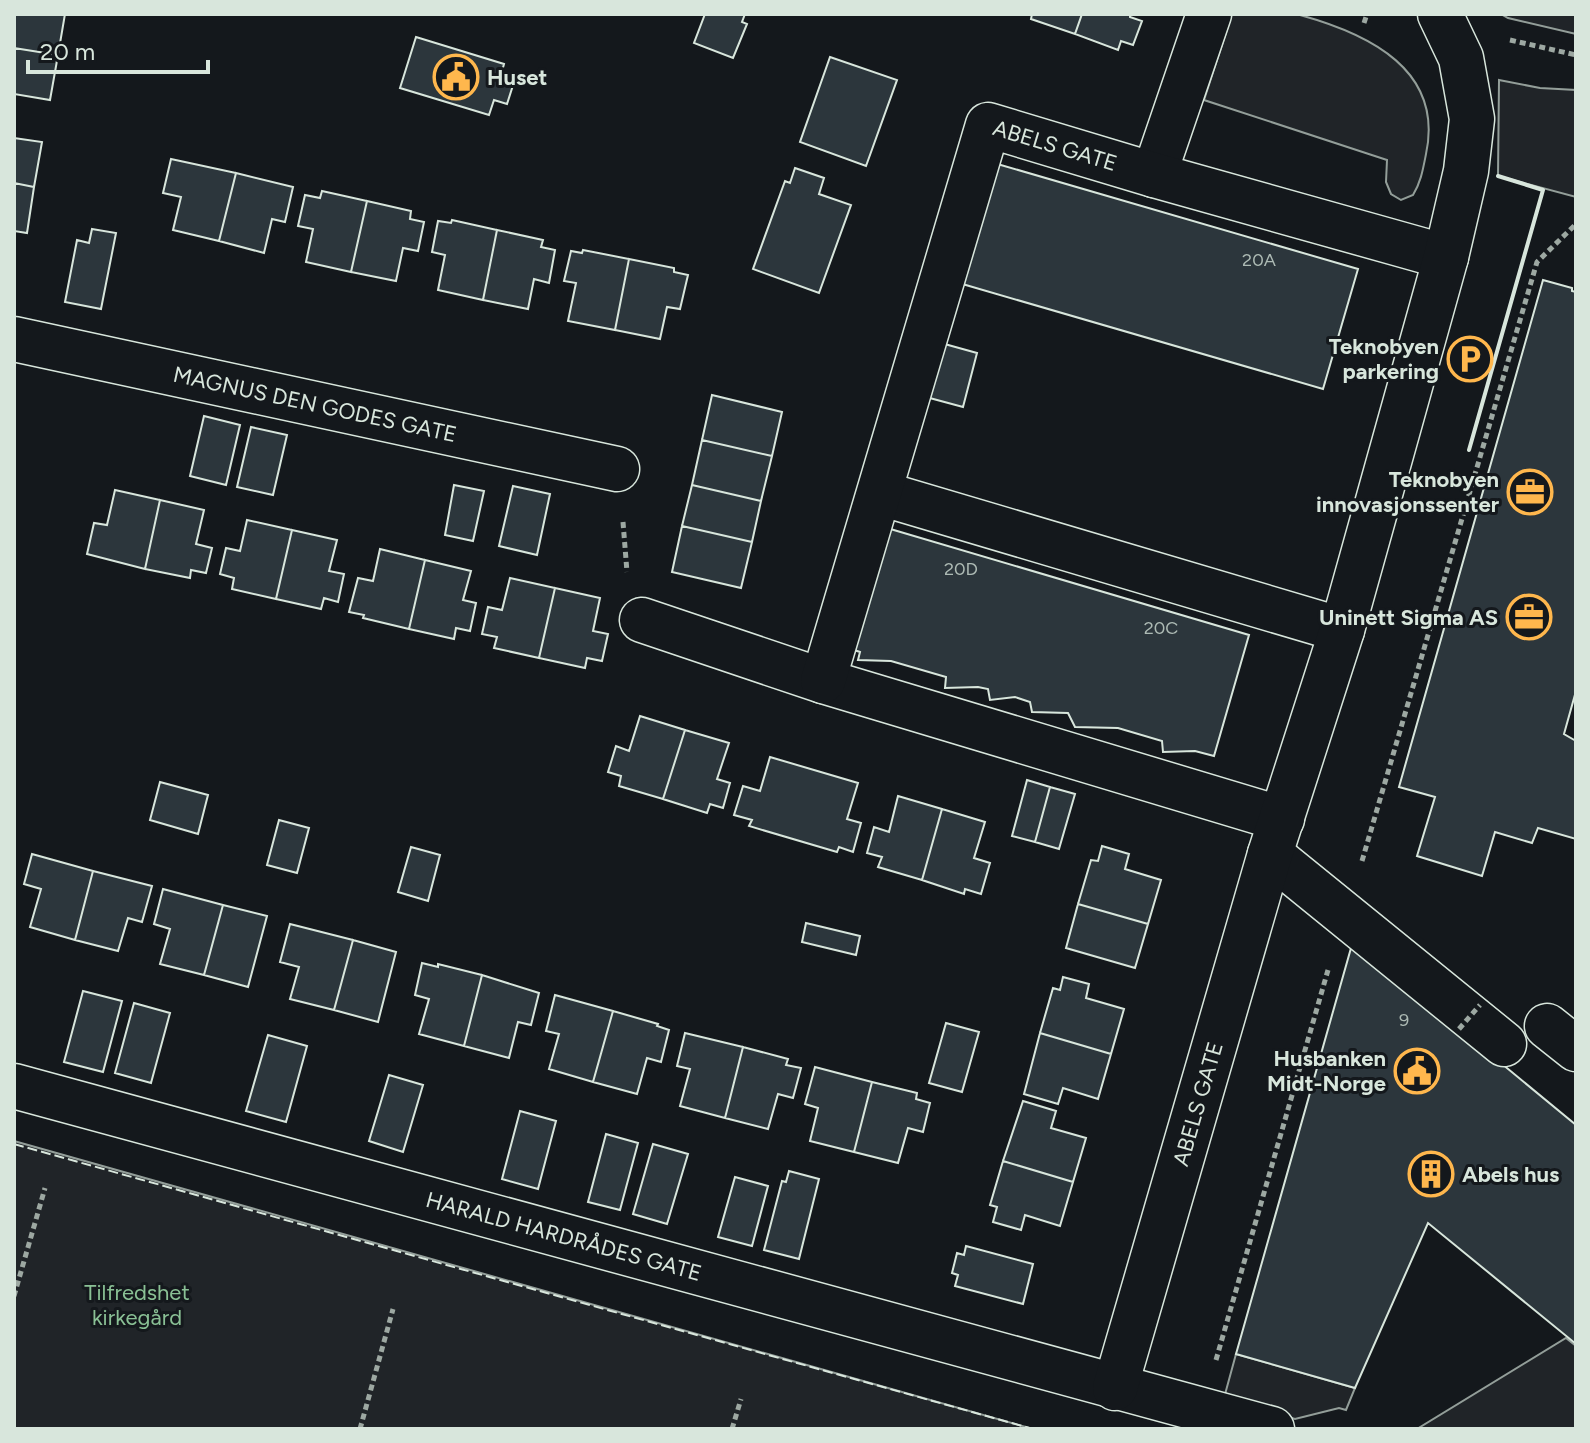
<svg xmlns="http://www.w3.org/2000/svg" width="1590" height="1443" font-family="Figtree,sans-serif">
  <rect width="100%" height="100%" fill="#14181c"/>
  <path fill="#202428" stroke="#939e99" stroke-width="2" d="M1232,14C1253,14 1280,10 1300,15C1369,34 1444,70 1426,154C1423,169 1421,182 1413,195L1401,200L1391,194L1386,182L1387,160L1204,100Z
    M1501,14H1576V34L1508,18Z
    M1499,80L1540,88L1576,90V197L1498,176Z
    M14,1141L1033,1429H14Z
    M1566,1338L1576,1346V1429H1417Z
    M1236,1354L1355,1388L1346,1410L1339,1408L1295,1419L1224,1398Z"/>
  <path fill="#2c363c" stroke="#d8e6dc" stroke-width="2" d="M14,14H65L58,55L14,48Z
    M705,14H745L742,22L747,24L733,58L694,43Z
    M1032,14H1082L1075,34L1031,19Z
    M1082,14H1130V17L1142,21L1133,45L1121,41L1118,50L1075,34Z
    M416,37L504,64L501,75L515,79L507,104L494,100L489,115L400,88Z
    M14,48L58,55L50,100L14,94Z
    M830,57L897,80L866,166L800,142Z
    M14,138L42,142L34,187L14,183Z
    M171,159L236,173L219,241L173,230L181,197L163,193Z
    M994,163L1358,269L1323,389L959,283Z
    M795,168L824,178L819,194L851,205L819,293L753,269L785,181L790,183Z
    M236,173L293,187L285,222L272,219L264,253L219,241Z
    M14,183L34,187L27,233L14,231Z
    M322,191L367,201L351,272L306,262L313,229L298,226L305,195L320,198Z
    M367,201L411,211L410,219L424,222L418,251L403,248L396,281L351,272Z
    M452,220L497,230L483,300L438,290L445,255L432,252L438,221L451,223Z
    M92,229L116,233L101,309L65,302L77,240L89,243Z
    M497,230L543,240L541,247L555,250L549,283L534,279L528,309L483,300Z
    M583,250L629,259L615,330L568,321L576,283L564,281L571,251L582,253Z
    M629,259L674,268V272L688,275L680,309L667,307L660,339L615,330Z
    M1543,280L1572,288V291L1576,292V691L1564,734L1576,741V839L1538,828L1532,843L1495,832L1482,876L1417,856L1435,797L1399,787Z
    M941,343L977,353L963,407L926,397Z
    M712,395L782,412L772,456L702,440Z
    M204,416L240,425L226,485L190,476Z
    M251,427L287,435L273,495L237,487Z
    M702,440L772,456L761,501L692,485Z
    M454,485L484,491L473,541L445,535Z
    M692,485L761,501L752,542L682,526Z
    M513,486L550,494L537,555L499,546Z
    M115,490L160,500L145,569L87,554L94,523L107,525Z
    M160,500L204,510L196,544L212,548L206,573L191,570L190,578L145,569Z
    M247,520L292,530L276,599L232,589L234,578L220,574L226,548L240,551Z
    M682,526L752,542L741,588L672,572Z
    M887,528L1249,635L1214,756L1195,751L1163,752L1162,741L1118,728L1075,727L1068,713L1032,712L1030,702L1015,697L990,700L988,689L978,687L945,688L946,677L891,661L858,660L860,652L851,649Z
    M292,530L337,540L329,571L344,574L338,602L324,598L321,609L276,599Z
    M380,549L425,560L409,629L363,618L364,615L349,612L358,578L373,581Z
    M425,560L471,571L463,600L476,603L470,631L456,628L454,639L409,629Z
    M510,578L555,588L539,658L494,648L497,637L482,634L488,607L502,610Z
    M555,588L600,598L593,631L608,634L602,661L587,658L585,668L539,658Z
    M640,716L685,730L663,799L619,786L621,776L608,772L616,746L629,751Z
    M685,730L729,743L717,779L730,783L723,808L710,804L707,813L663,799Z
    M770,757L858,783L847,819L861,823L853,852L839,847L837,852L749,826L752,820L734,815L743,786L760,791Z
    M1027,780L1050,787L1035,842L1012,836Z
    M160,782L208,795L198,834L150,820Z
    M1050,787L1075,794L1059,849L1035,842Z
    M898,796L942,809L922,880L878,867L882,857L867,853L874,827L889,832Z
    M942,809L985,822L974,858L990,863L981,894L965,889L964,894L922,880Z
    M279,820L309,828L297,873L267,865Z
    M1102,846L1129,854L1125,869L1161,880L1148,924L1078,904L1091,860L1098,861Z
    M411,847L440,855L428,901L398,892Z
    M32,854L93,871L75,940L30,927L41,889L24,884Z
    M93,871L152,886L142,922L128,918L118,951L75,940Z
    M163,889L223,905L204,975L160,964L170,929L154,924Z
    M1078,904L1148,924L1135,968L1066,948Z
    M223,905L267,916L248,987L204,975Z
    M806,923L860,936L856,955L802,942Z
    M290,924L353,940L334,1010L290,999L299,967L280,962Z
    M353,940L396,952L378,1022L334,1010Z
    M1353,941L1576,1125V1344L1428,1223L1355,1388L1236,1354Z
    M422,963L438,967V964L482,975L464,1046L419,1034L429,999L415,995Z
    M482,975L539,993L531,1025L518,1022L509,1058L464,1046Z
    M1063,977L1089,984L1086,998L1124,1009L1111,1054L1040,1033L1053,988L1060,990Z
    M83,991L122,1001L103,1072L64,1062Z
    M555,995L613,1011L593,1082L549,1069L559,1034L546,1031Z
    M134,1003L170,1013L151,1083L115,1073Z
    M613,1011L658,1024L657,1026L669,1030L661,1062L647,1058L637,1094L593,1082Z
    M946,1023L979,1032L962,1092L929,1083Z
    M685,1033L743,1047L725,1118L680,1106L690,1069L677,1066Z
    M1040,1033L1111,1054L1098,1099L1063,1088L1058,1104L1024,1094Z
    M268,1035L307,1046L286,1122L246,1111Z
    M743,1047L788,1059L786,1065L801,1068L793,1098L778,1094L768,1129L725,1118Z
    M815,1067L872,1082L854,1152L810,1141L818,1108L805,1104Z
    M389,1075L423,1085L403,1152L369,1141Z
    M872,1082L917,1093L916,1099L930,1103L923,1132L908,1128L898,1163L854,1152Z
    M1023,1101L1056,1111L1051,1128L1086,1138L1073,1182L1003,1161Z
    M520,1111L556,1121L538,1189L502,1179Z
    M606,1134L638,1143L620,1210L588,1202Z
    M653,1144L688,1154L667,1224L633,1214Z
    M1003,1161L1073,1182L1060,1226L1025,1215L1021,1230L993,1222L997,1207L990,1205Z
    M789,1171L819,1179L799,1259L764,1250L782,1181L786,1182Z
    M735,1177L768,1186L752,1246L718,1237Z
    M966,1246L1033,1264L1023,1304L955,1286L958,1275L952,1273L957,1253L964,1255Z"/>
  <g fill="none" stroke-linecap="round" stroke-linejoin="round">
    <g stroke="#d8e6dc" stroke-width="47">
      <g id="minor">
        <path d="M1154,175L1209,14"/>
        <path id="s1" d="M14,339L617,469"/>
        <path d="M880,493L1342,630"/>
        <path d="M642,620L823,681L1282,819"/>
        <path id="s2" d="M823,681L988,125L1154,175L1446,257"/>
        <path d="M1270,854L1504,1044"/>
        <path d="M1547,1026L1576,1049"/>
        <path id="s3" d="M14,1086L1272,1429"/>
        <path id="s4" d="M1115,1388L1270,854L1342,630L1446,257L1466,171L1472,119L1461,58L1440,14"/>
      </g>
    </g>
    <path stroke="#9da8a2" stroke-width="5" stroke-dasharray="6 4" stroke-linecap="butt" d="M1364,23L1367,14
      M1510,40L1576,55
      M623,522L627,572
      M1362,861L1537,262L1576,224
      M14,1296L45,1188
      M1216,1360L1328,970
      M360,1429L393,1309
      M732,1429L741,1399"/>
    <use href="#minor" stroke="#14181c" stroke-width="44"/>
    <path stroke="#9da8a2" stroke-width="5" stroke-dasharray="6 4" stroke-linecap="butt" d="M1459,1029L1480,1005"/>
    <path stroke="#d8e6dc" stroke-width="2" stroke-dasharray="10 4" stroke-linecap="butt" d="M14,1144L1033,1429"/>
    <path stroke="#d8e6dc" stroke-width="4" d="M1469,450L1543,190L1498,176"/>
  </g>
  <defs>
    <g id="civic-ring" transform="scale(2.3)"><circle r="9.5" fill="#14181c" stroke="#ffb74d" stroke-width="1.5"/><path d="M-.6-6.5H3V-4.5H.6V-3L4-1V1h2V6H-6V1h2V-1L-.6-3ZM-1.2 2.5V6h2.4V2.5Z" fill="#ffb74d"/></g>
    <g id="parking-ring" transform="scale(2.3)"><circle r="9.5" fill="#14181c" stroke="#ffb74d" stroke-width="1.5"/><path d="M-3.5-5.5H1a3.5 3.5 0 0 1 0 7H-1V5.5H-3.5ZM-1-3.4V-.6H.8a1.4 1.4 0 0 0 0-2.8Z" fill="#ffb74d"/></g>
    <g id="office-ring" transform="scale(2.3)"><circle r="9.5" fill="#14181c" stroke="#ffb74d" stroke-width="1.5"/><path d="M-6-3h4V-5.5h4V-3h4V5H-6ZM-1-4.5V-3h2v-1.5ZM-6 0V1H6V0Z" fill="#ffb74d"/></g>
    <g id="building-ring" transform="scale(2.3)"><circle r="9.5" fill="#14181c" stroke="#ffb74d" stroke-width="1.5"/><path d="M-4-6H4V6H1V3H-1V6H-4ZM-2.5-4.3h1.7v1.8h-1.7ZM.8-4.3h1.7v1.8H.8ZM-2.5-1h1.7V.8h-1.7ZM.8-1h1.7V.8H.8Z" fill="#ffb74d"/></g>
  </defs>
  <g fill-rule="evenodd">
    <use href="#civic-ring" x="456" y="77"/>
    <use href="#parking-ring" x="1470" y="359"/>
    <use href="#office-ring" x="1530" y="492"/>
    <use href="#office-ring" x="1529" y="617"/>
    <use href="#civic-ring" x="1417" y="1071"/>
    <use href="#building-ring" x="1431" y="1174"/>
  </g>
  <g text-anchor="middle" stroke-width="6" stroke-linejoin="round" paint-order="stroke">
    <g font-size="18" fill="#adbab4">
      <text x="1259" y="266">20A</text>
      <text x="961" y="575">20D</text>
      <text x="1161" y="634">20C</text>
      <text x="1404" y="1026">9</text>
    </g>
    <g font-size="22" font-weight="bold" fill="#d8e6dc" stroke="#14181c" text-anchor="end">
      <text x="487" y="85" text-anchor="start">Huset</text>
      <text x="1439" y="354">Teknobyen<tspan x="1439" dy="25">parkering</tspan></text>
      <text x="1499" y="487">Teknobyen<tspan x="1499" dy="25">innovasjonssenter</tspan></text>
      <text x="1498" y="625">Uninett Sigma AS</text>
      <text x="1386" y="1066">Husbanken<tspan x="1386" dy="25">Midt-Norge</tspan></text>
      <text x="1462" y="1182" text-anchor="start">Abels hus</text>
    </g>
    <g font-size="22" fill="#d8e6dc" stroke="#14181c">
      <text dy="8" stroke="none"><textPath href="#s2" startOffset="650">ABELS GATE</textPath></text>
      <text dy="8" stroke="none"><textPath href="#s1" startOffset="308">MAGNUS DEN GODES GATE</textPath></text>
      <text dy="8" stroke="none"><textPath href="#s4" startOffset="296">ABELS GATE</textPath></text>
      <text dy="8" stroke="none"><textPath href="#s3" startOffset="570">HARALD HARDRÅDES GATE</textPath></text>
    </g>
    <g font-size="22" fill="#8ac095" stroke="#14181c">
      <text x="137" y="1300">Tilfredshet<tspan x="137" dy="25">kirkegård</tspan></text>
    </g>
  </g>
  <rect width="1590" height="1443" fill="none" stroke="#d8e6dc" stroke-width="32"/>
  <path d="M28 60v12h180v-12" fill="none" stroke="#d8e6dc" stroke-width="4"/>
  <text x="40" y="60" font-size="24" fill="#d8e6dc" stroke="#14181c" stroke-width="6" paint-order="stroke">20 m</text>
</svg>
